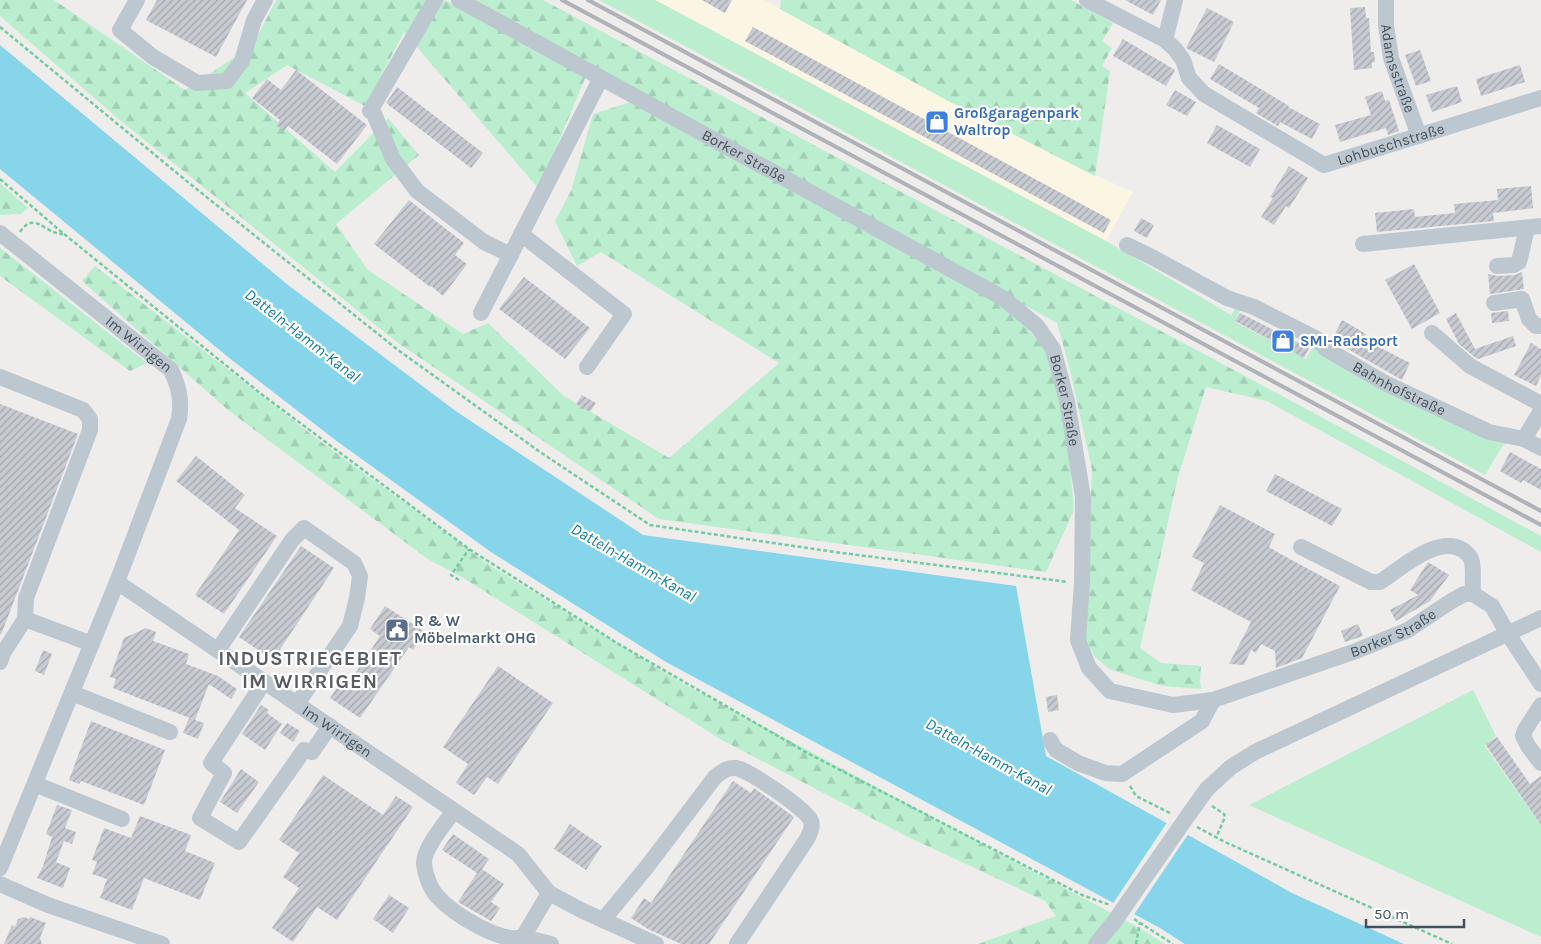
<svg xmlns="http://www.w3.org/2000/svg" width="1541" height="944" font-family="Karla,sans-serif">
  <defs>
    <pattern id="forest-firs" width="22" height="20" patternUnits="userSpaceOnUse" patternTransform="scale(1.25)"><rect width="22" height="20" fill="#baeecf"/><path d="M5 1l3.5 6h-7zM16 11l3.5 6h-7z" fill="#a1ceb4"/></pattern>
    <pattern id="building-hatch" width="6" height="6" patternUnits="userSpaceOnUse" patternTransform="scale(1.25)"><rect width="6" height="6" fill="#c9cbd2"/><path d="M-1 1l2-2M0 6l6-6M5 7l2-2" fill="none" stroke="#a5a7ad"/></pattern>
  </defs>
  <rect width="100%" height="100%" fill="#efecec"/>
  <path fill="#fbf5e4" d="M656,0H764L952,103L1095,175L1133,192L1106,241Z"/>
  <path fill="#baeecf" d="M599,0H655L1106,241L1231,315L1237,306L1241,308L1235,322L1304,358L1306,359L1315,343L1510,443L1503,445L1485,475Z
    M1273,391L1541,536V552L1267,401Z
    M1473,690L1496,736L1484,745L1541,825V937L1249,805Z"/>
  <path fill="url(#forest-firs)" d="M0,0H54L185,90L253,45L276,0H445L586,76L539,189L404,32L365,106L287,65L245,93L335,172L388,118L419,155L336,224L368,270L463,334L488,323L564,396L669,458L779,363L601,252L577,266L555,221L571,191L593,114L631,102L1013,312L1047,352L1067,431L1074,510L1046,572L659,519L398,343L122,122L0,16Z
    M476,0H543L1273,391L1267,401L1206,387L1178,477L1140,648L1161,663L1201,666L1200,680L1201,689L1162,686L1109,669L1094,656L1085,637L1092,470L1070,370L1057,323Z
    M781,0H1071L1113,23L1102,41L1112,48L1102,66L1110,71L1095,176L952,103L780,9Z
    M0,184V183L28,208L21,214L0,215Z
    M0,248L147,363L130,371L0,276Z
    M95,266L316,438L491,566L684,684L1143,930L1165,944H978L1056,916L1045,901L906,836L722,740L460,576L429,560L228,410L82,281Z"/>
  <path fill="#87d5eb" d="M0,45L288,285L457,412L643,535L1016,586L1046,756L1292,893L1404,944H1185L1160,928L666,662L491,552L338,442L233,361L0,169Z"/>
  <path fill="#efecec" d="M1168,821L1189,833L1133,916L1112,905Z"/>
  <path fill="url(#building-hatch)" d="M157,0H247L216,57L146,20Z
    M702,0H732L725,13Z
    M1125,0H1161L1153,15Z
    M1365,7L1366,18H1369L1371,52H1374L1375,62H1372V68L1354,70L1350,8Z
    M1207,8L1234,22L1214,62L1186,48Z
    M753,27L1111,220L1104,233L745,41Z
    M1123,39L1175,70L1166,86L1113,56Z
    M1420,50L1431,81L1416,86L1405,55Z
    M1219,64L1289,106L1288,107L1320,124L1312,139L1280,122L1278,126L1256,113L1259,108L1210,79Z
    M1520,65L1525,82L1481,96L1476,79Z
    M296,70L367,125L337,164L288,126L284,131L276,125L280,120L252,98L267,79L281,90Z
    M1457,86L1462,102L1432,112L1426,95Z
    M397,87L483,153L471,168L386,103Z
    M1175,90L1196,102L1187,116L1166,105Z
    M1382,91L1385,101L1389,100L1399,131L1388,135L1386,128L1340,142L1335,125L1371,115L1365,97Z
    M1217,125L1260,149L1250,167L1207,143Z
    M1289,166L1308,178L1289,208L1286,206L1274,225L1261,217L1273,198L1270,197Z
    M1531,186L1533,208L1493,213L1494,221L1377,232L1375,213L1414,209L1415,217L1455,213L1454,204L1498,200L1497,189Z
    M409,200L464,243L455,255L467,264L443,296L431,286L430,287L374,244Z
    M1141,218L1154,225L1147,238L1134,231Z
    M1414,264L1440,313L1412,329L1385,280Z
    M1522,272L1524,289L1490,294L1488,274L1498,276L1515,275Z
    M524,277L590,328L565,359L499,309Z
    M1508,311L1509,321L1492,323L1491,313Z
    M1240,313L1309,348L1304,358L1235,321Z
    M1456,313L1475,349L1513,336L1516,346L1478,359L1476,358L1459,344L1446,319Z
    M1342,320L1366,334L1363,339L1410,363L1402,380L1332,340Z
    M1531,343L1541,349V376L1536,386L1514,375Z
    M582,395L596,403L590,412L576,404Z
    M0,404L78,434L1,635L0,634Z
    M1510,452L1541,469V490L1523,480L1521,483L1500,471Z
    M196,456L245,495L235,508L277,536L224,614L195,595L239,530L176,481Z
    M1275,474L1342,509L1332,526L1266,491Z
    M1220,505L1275,534L1269,547L1277,552L1340,586L1302,658L1276,668L1275,651L1261,644L1256,653L1251,650L1244,665L1229,664L1251,622L1191,590L1204,563L1192,557Z
    M301,546L334,568L273,660L239,637Z
    M1428,562L1449,575L1430,601L1396,621L1390,610L1418,595L1410,590Z
    M385,606L425,632L413,650L409,647L360,718L330,698L341,682L347,686L380,636L370,629Z
    M1358,624L1363,636L1345,642L1341,631Z
    M146,628L156,632L153,641L189,654L186,664L218,676L237,689L231,699L209,684L195,720L113,688L116,679L110,677L124,638Z
    M43,650L52,654L44,675L35,671Z
    M498,666L553,703L498,784L487,777L474,795L456,783L468,764L443,747Z
    M1057,695L1059,710L1048,712L1046,697Z
    M261,705L269,710L267,713L282,724L265,750L242,734Z
    M189,718L204,723L198,739L183,733Z
    M91,721L165,750L144,805L81,781L79,784L69,780Z
    M287,723L300,731L293,742L280,733Z
    M1497,737L1530,784L1541,776V825L1485,744Z
    M241,769L259,782L237,813L220,802Z
    M323,775L383,815L396,796L413,807L337,920L317,907L293,942L272,928L299,888L283,877L299,853L279,840Z
    M733,781L751,793L754,788L794,817L709,944H681L648,929L631,918L644,898L651,903Z
    M57,805L72,810L65,828L76,832L72,844L64,841L56,862L70,868L63,888L37,878L43,866L52,837L46,834Z
    M140,816L191,835L185,851L215,863L200,900L144,878L132,910L100,898L107,879L92,874L97,862L92,860L104,828L131,838Z
    M570,824L602,846L586,870L554,849Z
    M453,834L489,859L482,869L504,884L491,902L500,908L491,921L458,902L477,873L442,850Z
    M389,895L409,908L393,933L373,919Z
    M24,917L29,919L30,917L46,923L40,938L42,944H4L12,925L15,927L18,919Z"/>
  <g fill="none" stroke-linecap="round" stroke-linejoin="round">
    <path stroke="#72cca1" stroke-width="2.5" stroke-dasharray="4 2.5" stroke-linecap="butt" d="M0,27L189,183L398,350L540,452L650,525L835,552L1068,582
      M0,179L64,234L260,393L469,549L617,643L811,755L1082,895L1110,905
      M20,232C35,210 44,234 63,234
      M459,580L451,575L469,549
      M1130,786L1136,796L1172,814
      M1212,806L1224,814L1225,817L1216,838
      M1197,827L1225,842L1452,944
      M1134,919L1173,944
      M1136,944L1140,922"/>
    <g stroke="#bdc7cf" stroke-width="16">
      <path d="M137,0L120,30L153,57L197,83L227,81L242,61L254,20L265,0"/>
      <path id="s1" d="M459,0L1003,298L1037,326L1053,349L1067,401L1083,497L1082,583L1078,640L1089,668L1110,691L1173,705L1213,700L1356,651L1408,630L1450,602L1464,594H1473L1492,606L1508,634L1541,684"/>
      <path id="s2" d="M1087,0L1165,40L1175,49L1183,60L1189,78L1204,94L1324,165L1541,98"/>
      <path id="s3" d="M1386,0V25L1391,58L1419,136"/>
      <path d="M1165,40L1175,0"/>
      <path d="M372,109L393,159L417,191L484,242L511,255"/>
      <path d="M370,111L435,0"/>
      <path id="s4" d="M0,233L171,370C179,387 182,400 179,419L117,582L0,868"/>
      <path d="M521,234L624,314L587,367"/>
      <path d="M1363,244L1541,226"/>
      <path id="s5" d="M1127,245L1150,256L1227,298L1254,307L1317,339L1326,349L1385,383L1489,432L1524,439L1541,411"/>
      <path d="M1497,266L1514,265L1519,262L1527,228"/>
      <path d="M1494,303L1522,299L1529,319L1536,326H1541"/>
      <path d="M481,313L601,78"/>
      <path d="M1432,333L1470,366L1541,404"/>
      <path d="M0,377L83,410L90,419V430L26,598L25,619L92,644"/>
      <path d="M1524,439L1541,448"/>
      <path d="M1301,547L1371,582H1380C1400,569 1438,534 1463,550C1467,553 1471,557 1472,562C1474,572 1472,584 1473,594"/>
      <path id="s6" d="M117,582L518,854L549,893L583,911L656,944"/>
      <path d="M218,650L292,540L304,528L354,563L360,576L357,598L350,626L297,704"/>
      <path d="M0,662L3,653L25,619"/>
      <path d="M264,682L211,763L224,773L200,818L239,842L304,750L312,752L330,726"/>
      <path d="M72,693L170,732"/>
      <path d="M1541,705L1525,730L1523,736L1528,746L1541,763"/>
      <path d="M1050,740L1056,750L1078,763L1105,773L1122,774L1202,721L1213,700"/>
      <path d="M35,784L122,819"/>
      <path d="M454,811C445,823 423,849 424,864C425,874 430,888 437,896C452,913 500,944 523,937L549,893"/>
      <path d="M1189,814L1207,789L1231,767L1255,752L1541,618"/>
      <path d="M0,884L48,905L162,944"/>
      <path d="M603,920L646,868L715,777C722,772 727,767 736,768C747,769 808,810 811,821C813,828 810,833 807,839L737,944"/>
      <path d="M523,937L551,944"/>
      <path d="M1096,944L1114,922"/>
    </g>
    <path stroke="#afb2b7" stroke-width="4" d="M562,0L1541,525
      M588,0L1541,511"/>
    <path stroke="#bdc7cf" stroke-width="16" d="M1114,922L1189,814"/>
  </g>
  <defs>
    <g id="shop-square" transform="scale(1.25)"><rect x="-9" y="-9" width="18" height="18" rx="4" fill="#3f7fe0" stroke="#fff"/><path d="M-5-2.5h2.3a2.7 3.5 0 0 1 5.4 0H5L5.5 6h-11ZM-1.5-2.5h3a1.5 2.3 0 0 0-3 0Z" fill="#fff"/></g>
    <g id="civic-square" transform="scale(1.25)"><rect x="-9" y="-9" width="18" height="18" rx="4" fill="#5c6f8a" stroke="#fff"/><path d="M-.6-6.5H3V-4.5H.6V-3L4-1V1h2V6H-6V1h2V-1L-.6-3ZM-1.2 2.5V6h2.4V2.5Z" fill="#fff"/></g>
  </defs>
  <g fill-rule="evenodd">
    <use href="#shop-square" x="937" y="122"/>
    <use href="#shop-square" x="1283" y="341"/>
    <use href="#civic-square" x="397" y="630"/>
  </g>
  <g text-anchor="middle" stroke-width="4.5" stroke-linejoin="round" paint-order="stroke">
    <g font-size="15" fill="#45505a" stroke="#fff">
      <text dy="5" stroke="none"><textPath href="#s3" startOffset="70">Adamsstraße</textPath></text>
      <text dy="5" stroke="none"><textPath href="#s2" startOffset="365">Lohbuschstraße</textPath></text>
      <text dy="5" stroke="none"><textPath href="#s1" startOffset="325">Borker Straße</textPath></text>
      <text dy="5" stroke="none"><textPath href="#s4" startOffset="178">Im Wirrigen</textPath></text>
      <text dy="5" stroke="none"><textPath href="#s5" startOffset="309">Bahnhofstraße</textPath></text>
      <text dy="5" stroke="none"><textPath href="#s1" startOffset="745">Borker Straße</textPath></text>
      <text dy="5" stroke="none"><textPath href="#s1" startOffset="1345">Borker Straße</textPath></text>
      <text dy="5" stroke="none"><textPath href="#s6" startOffset="266">Im Wirrigen</textPath></text>
    </g>
    <g font-size="15" font-weight="bold" fill="#366cbe" stroke="#fff" text-anchor="start">
      <text x="954" y="118">Großgaragenpark<tspan x="954" dy="17">Waltrop</tspan></text>
      <text x="1300" y="346">SMI-Radsport</text>
    </g>
    <g font-size="15" font-weight="bold" fill="#4e5e75" stroke="#fff" text-anchor="start">
      <text x="414" y="626">R &amp; W<tspan x="414" dy="17">Möbelmarkt OHG</tspan></text>
    </g>
    <g font-size="16" font-style="italic" fill="#0c7d9f" stroke="#fff">
      <text transform="translate(303 335) rotate(38)" y="6">Datteln-Hamm-Kanal</text>
      <text transform="translate(634 562) rotate(30)" y="6">Datteln-Hamm-Kanal</text>
      <text transform="translate(989 756) rotate(29)" y="6">Datteln-Hamm-Kanal</text>
    </g>
    <g font-size="20" font-weight="bold" letter-spacing="1" fill="#595d62" stroke="#fff">
      <text x="310" y="665">INDUSTRIEGEBIET<tspan x="310" dy="23">IM WIRRIGEN</tspan></text>
    </g>
  </g>
  <path d="M1366 919v8h98v-8" fill="none" stroke="#45505a" stroke-width="2.5"/>
  <text x="1374" y="919" font-size="15" fill="#45505a" stroke="#ffffff" stroke-width="4" paint-order="stroke">50 m</text>
</svg>
